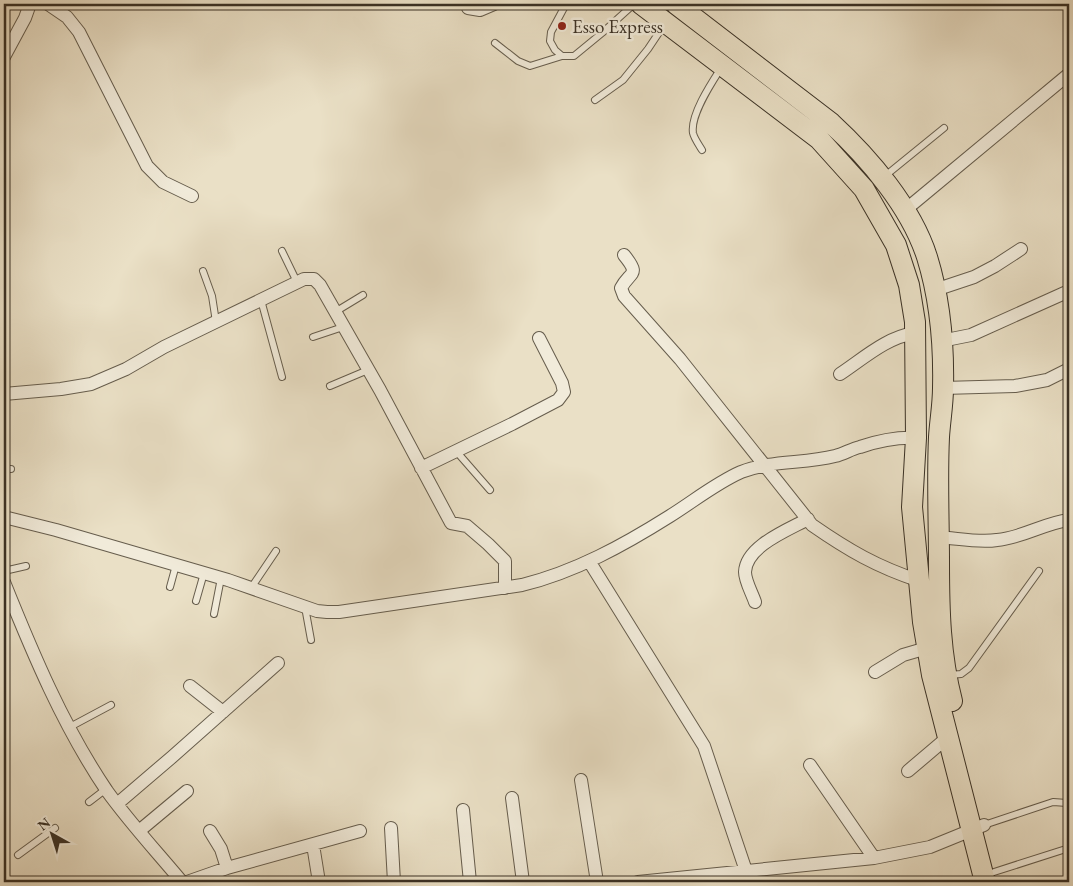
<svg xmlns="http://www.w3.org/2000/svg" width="1073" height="886" font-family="'EB Garamond',serif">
  <rect width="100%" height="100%" fill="#eae0c6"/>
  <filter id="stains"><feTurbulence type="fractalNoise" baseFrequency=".004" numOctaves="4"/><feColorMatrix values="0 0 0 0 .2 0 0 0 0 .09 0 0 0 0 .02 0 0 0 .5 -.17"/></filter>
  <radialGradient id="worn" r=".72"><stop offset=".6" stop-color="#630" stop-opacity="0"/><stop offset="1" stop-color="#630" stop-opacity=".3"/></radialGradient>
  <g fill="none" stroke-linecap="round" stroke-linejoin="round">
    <g stroke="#665d4d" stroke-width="8">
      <path id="lane" d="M566,4L551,32L550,41L555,50L562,56H574L602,33L634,4
        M495,43L518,61L530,66L562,56
        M595,100L623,80L648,49L664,25
        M702,150C699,145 694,138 693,133C690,115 712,82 721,68
        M885,176L944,128
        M282,251L297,282
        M203,271L212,296L216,322
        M261,300L282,377
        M335,312L363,295
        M313,337L343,327
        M330,386L368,370
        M456,451L490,490
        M4,469H11
        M4,571L26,566
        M170,587L176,565
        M251,588L276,551
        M196,601L204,573
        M305,607L311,640
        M214,614L221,578
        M950,675L961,674L969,668L1039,571
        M68,728L111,705
        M89,802L106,789
        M984,825L1053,802L1067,803L1069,806
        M18,855L55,828
        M994,872L1069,848"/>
    </g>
    <g stroke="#665d4d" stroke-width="14">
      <path id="street" d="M48,4L67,17L79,32L147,166L163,182L192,196
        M468,8L480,10L494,4
        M4,57L25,18L30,4
        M904,211L1069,74
        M624,255C641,276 630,271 621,288L624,296L680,359L812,525C848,550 877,567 920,581
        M935,290L974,277L995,266L1021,249
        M941,341L971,335L1069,291
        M840,374C864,358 887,337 915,333
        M943,388L1015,386L1047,380L1069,369
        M4,394L61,389L91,384L126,369L164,347L304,279H314L320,285L380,390L451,523L467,526L488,544L505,561V588
        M421,468L512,424L558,400L564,392L562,383L539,338
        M4,517L56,530L228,580L317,611L327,612H339L522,585C575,572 624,545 670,516C694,501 716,483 741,472C771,460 804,464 835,456C844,454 851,449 860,447C878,441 897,437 916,438
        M938,537C957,538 978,543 997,540C1022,538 1044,523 1069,520
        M589,561L704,746L746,871
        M4,582C33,654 63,726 107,791C130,823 157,852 182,882
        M755,602C752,593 745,581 745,572C746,546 788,530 808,519
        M875,672L903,655L927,648
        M190,686L223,712
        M810,765L874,858
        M908,771L948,737
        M581,780L597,882
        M512,798L523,882
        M117,804L172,757L278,663
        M463,810L470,882
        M391,828L394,882
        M139,831L187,791
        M210,831L221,849L227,868
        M314,851L319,882
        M187,882L227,868L360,831
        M638,882L874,858L930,847L984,825"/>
    </g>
    <g stroke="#3a3125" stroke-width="22">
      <path id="primary" d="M641,4L819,139L864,189L896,245L909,285L915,322L916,438L912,507L923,622L932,675L985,882
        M676,4L831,123C869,158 911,207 927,257C940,299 944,345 943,388C943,404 940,421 939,437C937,479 939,520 939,562C939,609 940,655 952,701"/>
    </g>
    <use href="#lane" stroke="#f1ebda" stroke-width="6"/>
    <use href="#street" stroke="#f1ebda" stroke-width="12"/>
    <use href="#primary" stroke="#eae0c6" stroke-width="20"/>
  </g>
  <circle fill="#8f2418" stroke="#f1ebda" stroke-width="2" cx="562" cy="26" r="5"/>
  <g text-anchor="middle" stroke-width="5" stroke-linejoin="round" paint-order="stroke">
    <g font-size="19" fill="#3a3125" stroke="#f1ebda" text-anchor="start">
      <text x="572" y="33">Esso Express</text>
    </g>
  </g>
  <rect width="1073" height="886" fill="none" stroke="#eae0c6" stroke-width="20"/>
  <rect x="5" y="5" width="1063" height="876" fill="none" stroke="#3a3125" stroke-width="2.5"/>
  <rect x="10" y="10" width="1053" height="866" fill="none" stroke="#3a3125"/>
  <g transform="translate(52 834) rotate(321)" stroke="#f1ebda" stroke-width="4" paint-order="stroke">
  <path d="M0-4L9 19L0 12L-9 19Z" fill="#3a3125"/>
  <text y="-8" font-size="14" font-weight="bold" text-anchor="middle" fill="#3a3125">N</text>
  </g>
  <rect width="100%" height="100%" filter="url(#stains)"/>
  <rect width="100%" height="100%" fill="url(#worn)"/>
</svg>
